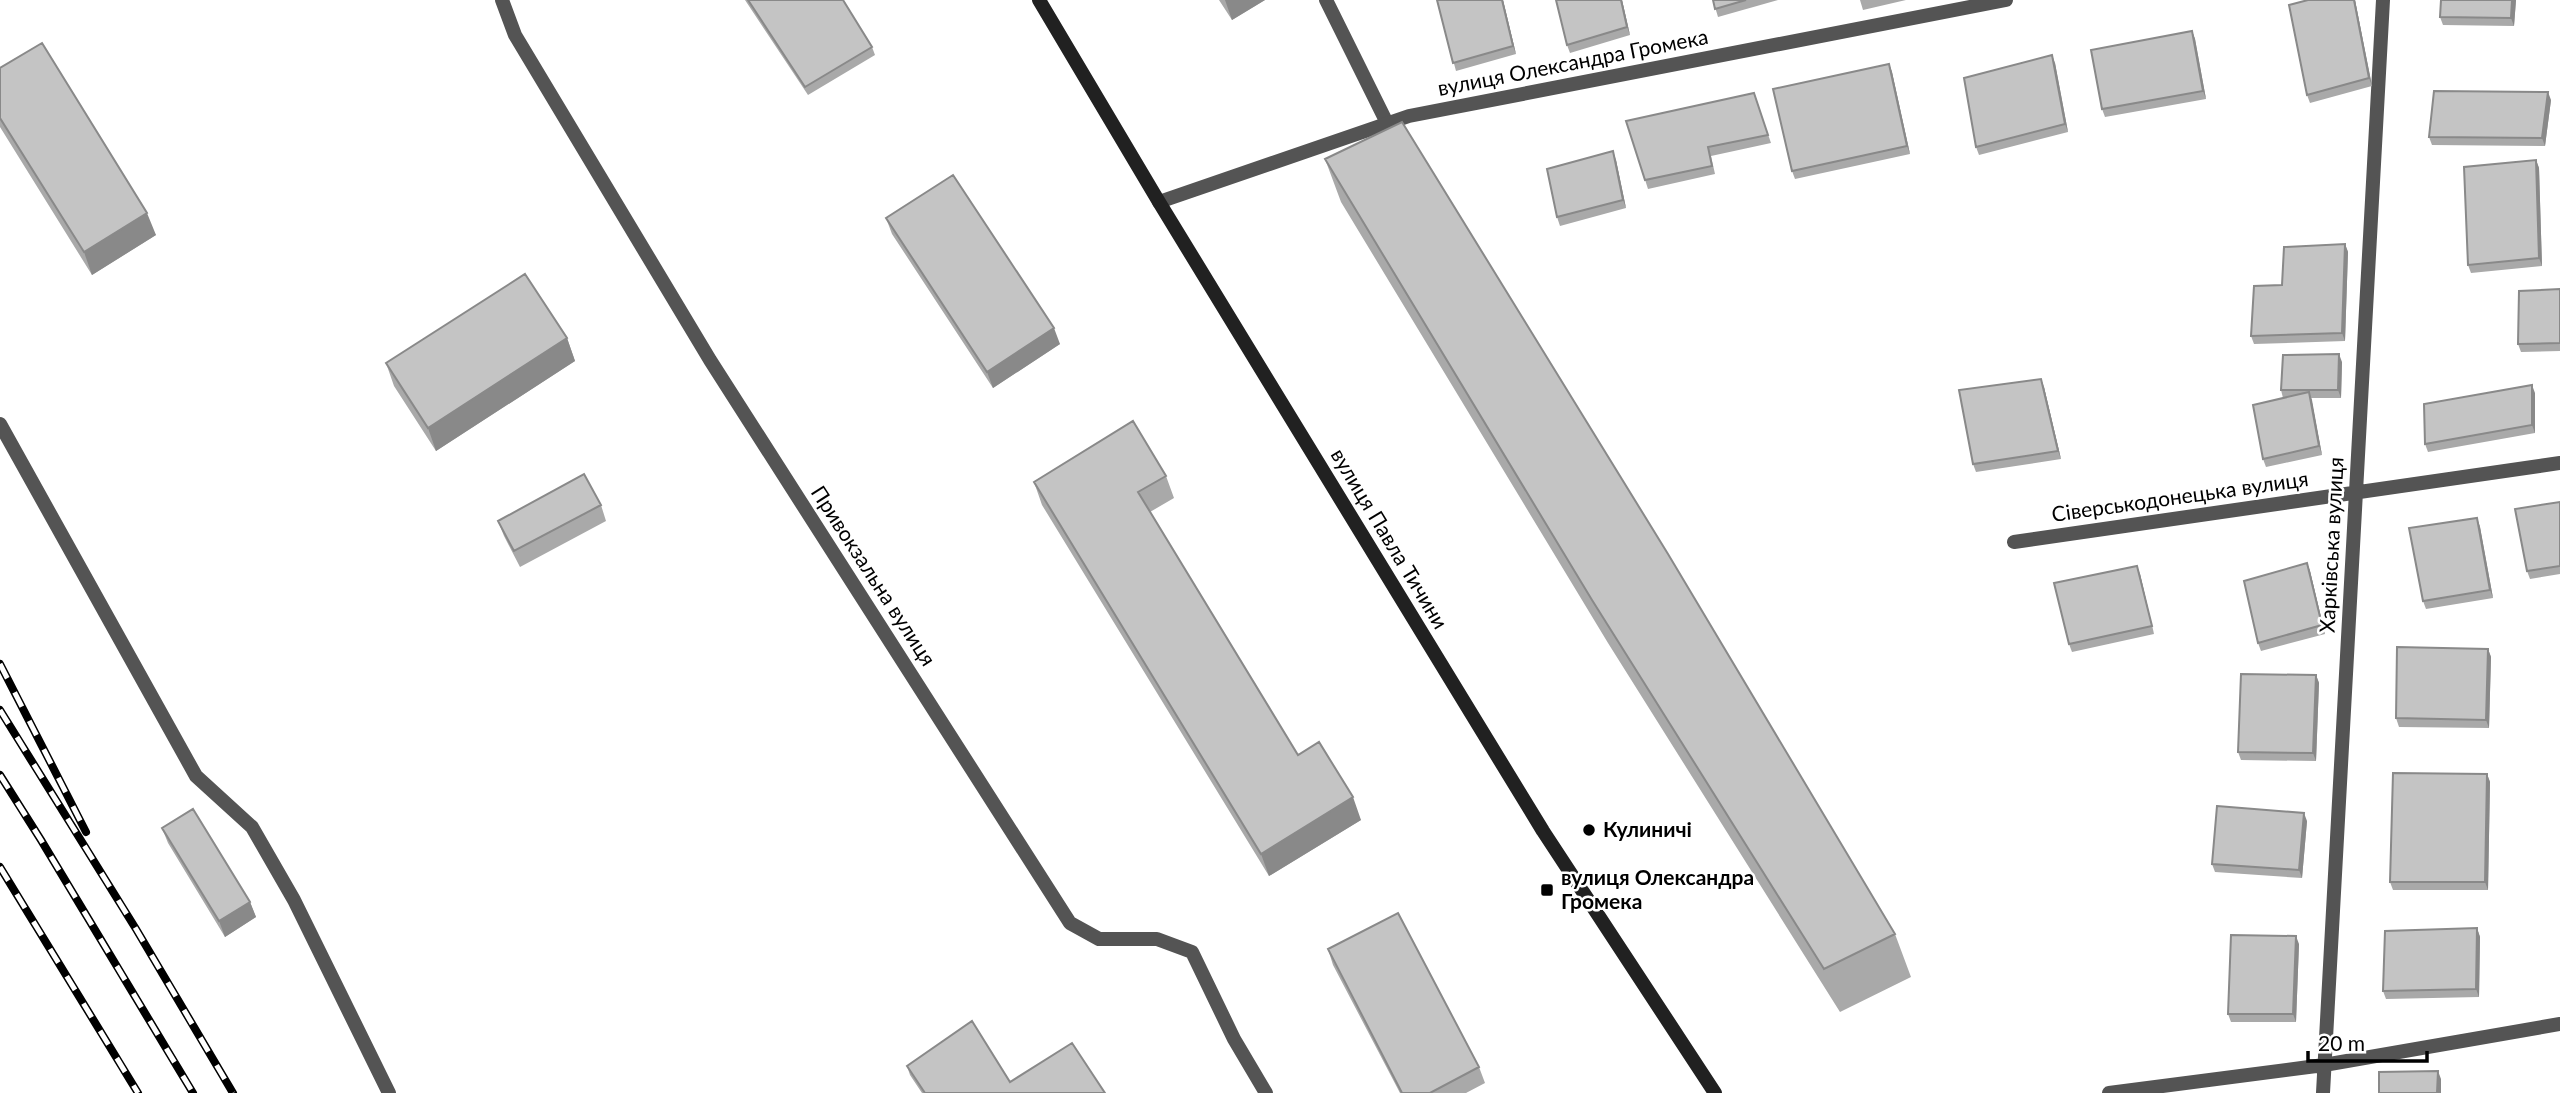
<svg xmlns="http://www.w3.org/2000/svg" width="2560" height="1093" font-family="Lato,sans-serif">
  <rect width="100%" height="100%" fill="#fff"/>
  <g fill="none" stroke-linecap="round" stroke-linejoin="round">
    <path stroke="#545454" stroke-width="14" d="M1326,0L1387,123
      M0,424L196,776L252,827L294,900L389,1093"/>
    <path stroke="#545454" stroke-width="14" d="M502,0L515,35L710,360L1070,923L1099,939H1157L1192,952L1234,1039L1266,1093
      M1159,202L1409,116L2006,0
      M2014,542L2560,463
      M2109,1093L2324,1065L2560,1024
      M2323,1093L2383,0"/>
    <path stroke="#212121" stroke-width="14" d="M1039,0L1159,202L1543,831L1715,1093"/>
    <g stroke="#000" stroke-width="8">
      <path id="rail" d="M0,664L86,832
        M0,710L136,929L233,1093
        M0,775L41,840L193,1093
        M0,867L138,1093"/>
    </g>
    <use href="#rail" stroke="#fff" stroke-width="5" stroke-dasharray="16" stroke-linecap="butt"/>
  </g>
  <path fill="#a9a9a9" d="M745,0H843L872,47L875,55L808,95Z
    M1219,0H1265L1232,20Z
    M1437,0H1503L1516,54L1456,71Z
    M1622,0L1630,35L1570,53L1567,45Z
    M1713,0H1778L1718,17Z
    M1860,0H1906L1863,10Z
    M2355,0L2372,86L2310,103L2307,95Z
    M2441,0H2516L2514,26L2443,25L2440,17Z
    M2192,31L2195,39L2206,99L2105,117L2102,109Z
    M2055,63L2068,132L1979,155L1976,147Z
    M1889,64L1892,72L1910,154L1795,179L1792,171Z
    M0,68L156,235L92,275L0,127Z
    M1754,93L1771,143L1711,156L1715,174L1648,189L1626,121Z
    M2551,100L2545,146L2432,145L2429,137Z
    M1325,159L1895,934L1911,977L1840,1012L1608,643L1341,202Z
    M1616,160L1626,208L1560,226L1557,217Z
    M2536,160L2539,168L2542,266L2471,273L2468,265Z
    M886,218L1060,344L993,388L892,234Z
    M2345,244L2348,252L2345,341L2254,344L2251,336L2282,285Z
    M2560,289V351L2521,352L2518,344Z
    M567,338L575,361L436,451L394,386L386,363Z
    M2342,362L2341,398H2311L2322,455L2266,467L2263,459L2283,398L2281,390Z
    M2044,387L2061,459L1976,472L1973,464Z
    M2535,393V433L2428,452L2425,444Z
    M1166,476L1174,498L1150,512L1298,755L1361,820L1269,876L1042,505L1034,482Z
    M2560,502V574L2530,579L2527,571Z
    M601,505L606,521L520,567L504,536L498,521Z
    M2477,518L2480,527L2493,598L2426,609L2423,601Z
    M2307,563L2310,571L2325,634L2261,651L2258,643Z
    M2140,574L2154,634L2072,652L2069,644Z
    M2488,649L2491,657L2489,728L2399,727L2396,718Z
    M2316,675L2319,683L2316,761L2241,760L2238,752Z
    M2487,774L2490,782L2488,890H2393L2390,882Z
    M2307,821L2302,878L2215,872L2212,864Z
    M162,828L250,902L256,917L225,937L168,843Z
    M2477,928L2480,937L2479,997L2386,999L2383,991Z
    M2299,944L2296,1022H2231L2228,1014Z
    M1328,949L1479,1067L1485,1083L1466,1093H1400L1333,965Z
    M907,1066L1010,1082L1105,1093H922L910,1075Z"/>
  <path fill="#898989" d="M1225,0H1265L1232,20Z
    M1502,0H1503L1516,54L1513,46Z
    M1621,0H1622L1630,35L1627,27Z
    M2354,0H2355L2372,86L2369,78Z
    M2512,0H2516L2514,26L2511,18Z
    M2192,31L2195,39L2206,99L2203,91Z
    M2052,55L2055,63L2068,132L2065,124Z
    M1889,64L1892,72L1910,154L1907,146Z
    M2548,92L2551,100L2545,146L2542,138Z
    M1613,151L1616,160L1626,208L1623,200Z
    M2536,160L2539,168L2542,266L2539,258Z
    M147,213L156,235L92,275L84,252Z
    M2345,244L2348,252L2345,341L2342,333Z
    M1054,328L1060,344L993,388L987,372Z
    M567,338L575,361L436,451L428,428Z
    M2339,354L2342,362L2341,398L2338,390Z
    M2041,379L2044,387L2061,459L2058,451Z
    M2532,385L2535,393V433L2532,425Z
    M2309,392L2312,400L2322,455L2319,446Z
    M2477,518L2480,527L2493,598L2490,590Z
    M2307,563L2310,571L2325,634L2322,625Z
    M2137,566L2140,574L2154,634Z
    M2488,649L2491,657L2489,728L2486,720Z
    M2316,675L2319,683L2316,761L2313,753Z
    M2487,774L2490,782L2488,890L2485,882Z
    M1353,797L1361,820L1269,876L1261,854Z
    M2304,813L2307,821L2302,878L2299,870Z
    M250,902L256,917L225,937L219,921Z
    M2477,928L2480,937L2479,997L2476,989Z
    M2296,936L2299,944L2296,1022L2293,1014Z
    M2438,1071L2441,1079V1093H2437Z"/>
  <path fill="#c4c4c4" stroke="#898989" stroke-width="2" d="M748,0H843L872,47L805,87Z
    M1437,0H1502L1513,46L1453,63Z
    M1556,0H1621L1627,27L1567,45Z
    M1713,0H1746L1715,9Z
    M2308,0H2354L2369,78L2307,95L2289,5Z
    M2441,0H2512L2511,18L2440,17Z
    M2192,31L2203,91L2102,109L2091,50Z
    M42,43L147,213L84,252L0,118V68Z
    M2052,55L2065,124L1976,147L1964,78Z
    M1889,64L1907,146L1792,171L1773,89Z
    M2434,91L2548,92L2542,138L2429,137Z
    M1754,93L1768,135L1708,147L1712,166L1645,180L1626,121Z
    M1402,122L1668,554L1895,934L1824,969L1592,600L1325,159Z
    M1613,151L1623,200L1557,217L1547,169Z
    M2536,160L2539,258L2468,265L2464,167Z
    M953,175L1054,328L987,372L886,218Z
    M2345,244L2342,333L2251,336L2254,286L2282,285L2284,247Z
    M525,274L567,338L428,428L386,363Z
    M2560,289V343L2518,344L2519,291Z
    M2339,354L2338,390H2281L2283,355Z
    M2041,379L2058,451L1973,464L1959,390Z
    M2532,385V425L2425,444L2424,404Z
    M2309,392L2319,446L2263,459L2253,405Z
    M1133,421L1166,476L1138,492L1298,755L1319,742L1353,797L1261,854L1034,482Z
    M584,474L601,505L514,551L498,521Z
    M2560,502V566L2527,571L2515,509Z
    M2477,518L2490,590L2423,601L2409,528Z
    M2307,563L2322,625L2258,643L2244,581Z
    M2137,566L2152,626L2069,644L2054,583Z
    M2397,647L2488,649L2486,720L2396,718Z
    M2241,674L2316,675L2313,753L2238,752Z
    M2393,773L2487,774L2485,882H2390Z
    M2217,806L2304,813L2299,870L2212,864Z
    M193,809L250,902L219,921L162,828Z
    M1398,913L1479,1067L1430,1093H1402L1328,949Z
    M2477,928L2476,989L2383,991L2385,931Z
    M2231,935L2296,936L2293,1014H2228Z
    M972,1021L1010,1082L1072,1043L1105,1093H925L907,1066Z
    M2438,1071L2437,1093H2379V1072Z"/>
  <g fill="#000" stroke="#fff" stroke-width="2.5">
    <circle cx="1589" cy="830" r="7"/>
    <rect x="1540" y="883" width="14" height="14" rx="3.5"/>
  </g>
  <g text-anchor="middle" stroke-width="5" stroke-linejoin="round" paint-order="stroke">
    <g font-size="21" fill="#000" stroke="#fff">
      <text transform="translate(1573 63) rotate(-11)" y="7">вулиця Олександра Громека</text>
      <text transform="translate(2180 497) rotate(-8)" y="7">Сіверськодонецька вулиця</text>
      <text transform="translate(1389 539) rotate(59)" y="7">вулиця Павла Тичини</text>
      <text transform="translate(2332 545) rotate(-87)" y="7">Харківська вулиця</text>
      <text transform="translate(873 576) rotate(57)" y="7">Привокзальна вулиця</text>
    </g>
    <g font-size="21" font-weight="bold" fill="#000" stroke="#fff" text-anchor="start">
      <text x="1603" y="837">Кулиничі</text>
      <text x="1561" y="885">вулиця Олександра<tspan x="1561" dy="24">Громека</tspan></text>
    </g>
  </g>
  <path d="M2308 1051v10h119v-10" fill="none" stroke="#000000" stroke-width="3.5"/>
  <text x="2318" y="1051" font-size="21" fill="#000000" stroke="#ffffff" stroke-width="5" paint-order="stroke">20 m</text>
</svg>
